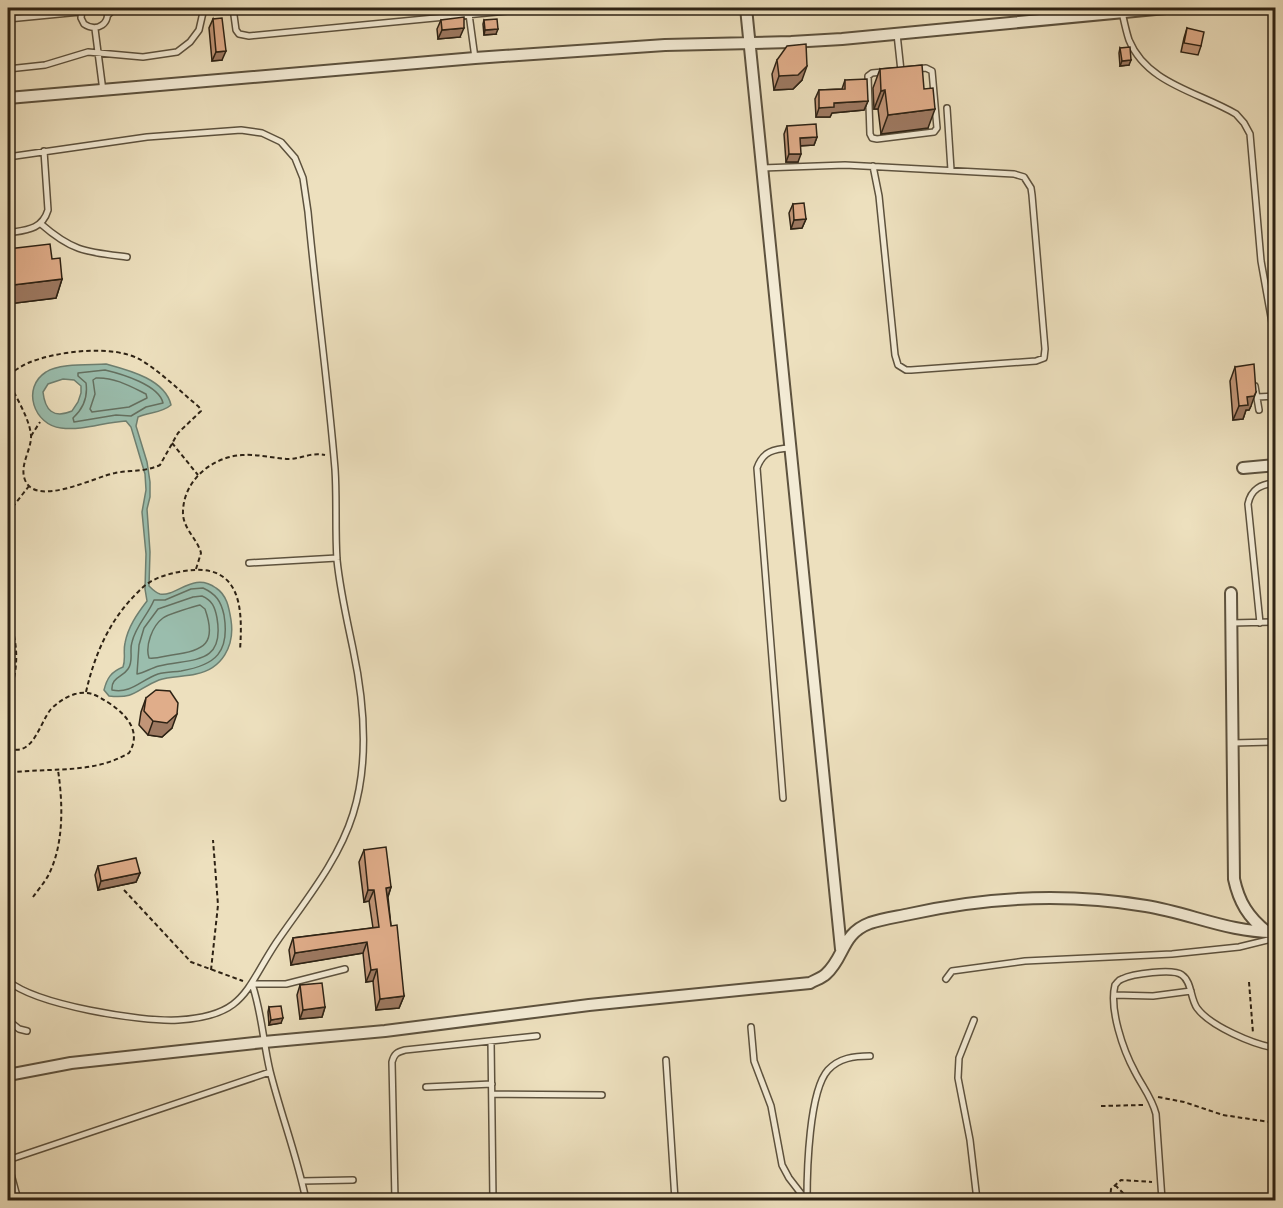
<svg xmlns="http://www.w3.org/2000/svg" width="1283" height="1208" font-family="'Libre Bodoni',serif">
  <rect width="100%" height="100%" fill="#ede0be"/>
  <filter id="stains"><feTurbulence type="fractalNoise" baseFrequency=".00333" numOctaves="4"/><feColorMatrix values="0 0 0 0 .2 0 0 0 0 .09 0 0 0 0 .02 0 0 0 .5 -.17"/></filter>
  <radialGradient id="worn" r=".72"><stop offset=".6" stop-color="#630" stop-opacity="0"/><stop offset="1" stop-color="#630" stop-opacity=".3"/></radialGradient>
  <path fill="#9abdad" stroke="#6e7f70" stroke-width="1.5" fill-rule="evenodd" d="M106,364C128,370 165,379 171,405C162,413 149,412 138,417L136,426L147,462L150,482V497L147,509L150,552L149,586C152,589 156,593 160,594C177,597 193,571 216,588C227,595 229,608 231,620C235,646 222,669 196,674C184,677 170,676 159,680C136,689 137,699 109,696L104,690C107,678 111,672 123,667C126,659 123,652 125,643C128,627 137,614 147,601L145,589L146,554L142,512L146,490L145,474L131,427L126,421C104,422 83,431 61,428C34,425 21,388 46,372C59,363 90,365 106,364ZM63,379L74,380L81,386V393L78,402L72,411C53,419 45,410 43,392L48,384Z"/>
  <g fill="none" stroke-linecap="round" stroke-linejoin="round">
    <path stroke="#647060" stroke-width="1.5" d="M105,370C122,374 159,385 163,403L146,407L131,416L116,415L74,422L73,418C83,409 88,397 86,383L78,376V373Z
      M96,378C114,377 130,386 146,394L147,398L129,407L92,412L90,409L95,394L93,380Z
      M203,588C216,594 221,601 224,615C230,652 216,665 181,671C174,672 166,672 158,674C141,680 131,694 112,690C111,677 122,678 128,669C134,661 129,651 132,642C136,625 148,615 154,600H165L191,589Z
      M202,596C212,600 215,607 217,618C225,666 191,658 159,666C151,668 144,673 137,674L139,645L144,628L158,609L193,597Z
      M200,605L205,609C217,643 205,651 172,655C165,656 156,659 149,658C145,646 152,626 163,618C166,615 195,606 200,605Z"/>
    <g stroke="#5d523e" stroke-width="8">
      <path id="service" d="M82,8L81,18L84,24C97,33 112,23 106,8
        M233,8L236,30L239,34L249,36L538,8
        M1122,12C1124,21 1126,31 1129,40C1147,84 1199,92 1236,114L1244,123L1250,134L1261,261L1276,345
        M469,14L475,58
        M108,15L115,8
        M8,19L80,12
        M95,29L103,91
        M897,34L901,71
        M926,68L932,71L937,128L934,132L877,139L872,138L870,134L868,76L872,73Z
        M8,69L45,65L88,52L143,57L177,52L190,42L199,30L204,8
        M947,108L951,170
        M8,157L147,137L241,130L262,133L281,142L295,158L303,178L308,212C316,298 328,383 335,469C337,499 335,529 337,560C340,590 347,620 353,649C364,701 369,763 353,814C338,862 304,902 276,943C245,990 245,1016 178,1020C140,1022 37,1005 8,981
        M762,168L845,165L1014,174L1024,177L1031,188L1032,195L1045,349L1044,358L1036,361L911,370H906L898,365L895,355L879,196L873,166
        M41,224C73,252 87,252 127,257
        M8,233C26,230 42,230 48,210L44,151
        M1255,386L1259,410
        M1257,397L1276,396
        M249,563L337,558
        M1231,623L1276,622
        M1260,623L1248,504C1251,489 1261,484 1276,483
        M1233,743L1276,742
        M783,798L757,468C763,451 774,449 790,448
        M946,979L952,971L1025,961L1172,954L1239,947L1276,938
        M1114,995L1153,996L1191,991
        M8,1020L19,1029L27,1031
        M974,1020L959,1058L958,1078L970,1140L977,1200
        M751,1027L754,1061L771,1106L782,1165L789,1178L806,1200
        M491,1041L493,1200
        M666,1060L675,1200
        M426,1087L492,1084
        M492,1094L602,1095
        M8,1160L270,1072
        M8,1163L18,1200
        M302,1181L353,1180
        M306,1200C297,1156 281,1115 270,1071C263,1042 262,1013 252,984H286L345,969
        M395,1200L392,1062C394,1054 397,1052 405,1050L537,1036
        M807,1200C807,1171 809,1091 828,1070C839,1058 854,1056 870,1056
        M1162,1200L1156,1114C1152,1098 1142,1086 1135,1072C1123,1050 1109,1009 1115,985C1118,982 1118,980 1122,979C1132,974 1173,968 1182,975C1192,982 1190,998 1197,1008C1210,1026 1254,1045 1276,1048"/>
    </g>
    <g stroke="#5d523e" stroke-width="14">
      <path id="minor" d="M746,8L841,949
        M8,98L475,58L665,45L791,42L842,39L1166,8
        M1243,468L1276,465
        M1231,593L1234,879C1239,902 1248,917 1267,932
        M8,1075L71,1063L264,1042L385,1031L589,1005L810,983C815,980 822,978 826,974C845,957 841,934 870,923C882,919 896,917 910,914C986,897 1068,893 1146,906C1190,913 1230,933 1276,932"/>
    </g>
    <path stroke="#2d2214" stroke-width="2" stroke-dasharray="4.5 3" stroke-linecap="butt" d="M8,374C15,371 21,366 28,363C57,351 113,344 141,360C162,373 180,391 199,407L201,411L178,433L160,465C145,472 130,470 115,473C97,476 36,508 25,480C19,465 32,449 31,435C29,417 15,396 8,380
      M31,436L40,422
      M172,443L198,475
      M8,513L29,486
      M196,569L201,553C197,538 182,528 183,511C184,480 212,457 242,455C257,454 273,458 288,459C302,459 310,452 325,455
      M8,614C19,647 19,667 8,700
      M86,692C95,653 110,619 139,591C151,578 167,574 184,571C241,562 243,607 240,650
      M8,748C33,758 39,724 51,709C58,702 66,697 75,694C90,690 97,696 109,703C127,715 142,732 129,753C92,775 48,767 8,773
      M124,890L191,962L243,981
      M33,897C38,890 45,882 49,874C64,843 63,804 58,770
      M211,970L218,905L213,840
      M1249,982L1253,1033
      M1158,1097L1184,1102L1223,1115L1276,1123
      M1101,1106L1143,1105
      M1115,1185L1130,1200
      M1110,1200L1111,1189L1121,1180L1152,1182"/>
    <use href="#service" stroke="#f3ebd5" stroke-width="5"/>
    <use href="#minor" stroke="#f3ebd5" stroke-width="10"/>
  </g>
  <path fill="#c19577" stroke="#2d2214" stroke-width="1.5" d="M213,19L222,60L212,61L209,28Z
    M441,20L460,37L438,39L437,29Z
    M484,20L496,34L484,35L483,24Z
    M1187,28L1201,46L1198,55L1181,52L1184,38Z
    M1120,48L1129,65L1120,66L1119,53Z
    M777,60L802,80L793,89L774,90L772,74Z
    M880,69L928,128L881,134L878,109H874L873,88Z
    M845,80L868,101L864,110L832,113L830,117H816L815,99L819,90L842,89Z
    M787,126L817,137L814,145L800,146L798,162H786L784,134Z
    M793,204L806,219L802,228L791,229L789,213Z
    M8,249L52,259L62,279L56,298L8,304Z
    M1235,367L1251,406L1249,410H1246L1243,419L1233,420L1230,381Z
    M146,698L172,728L162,737L148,735L139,725L141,712Z
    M364,850L391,887L388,897L391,926L404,996L399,1008L376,1010L373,981L366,982L363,953L291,965L289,950L293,938L373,928L369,901L364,902L359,862Z
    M98,866L140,873L136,882L98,890L95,875Z
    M300,985L325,1007L322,1017L300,1019L297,995Z
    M269,1007L281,1023L269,1025L268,1012Z"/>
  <path fill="#9d7961" stroke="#2d2214" stroke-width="1.5" d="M464,28L460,37L438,39L442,30Z
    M498,29L496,34L484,35L485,30Z
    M226,51L222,60L212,61L216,52Z
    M1131,60L1129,65L1120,66L1122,61Z
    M807,66L802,80L793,89L774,90L779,76Z
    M885,90L878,109H874L881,91Z
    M868,101L864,110L832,113L830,117H816L819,108L834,103Z
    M935,109L928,128L881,134L888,115Z
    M817,137L814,145L797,146L800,138Z
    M789,154H801L798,162H786Z
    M806,219L802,228L791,229L794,220Z
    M8,268H11L8,276Z
    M62,279L56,298L8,304V300L13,285Z
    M1256,392L1251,406L1249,410H1246L1243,419L1233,420L1239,406L1247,397Z
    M177,714L172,728L162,737L148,735L153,721Z
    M140,873L136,882L98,890L101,881Z
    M391,887L387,899L386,888Z
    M368,890H374L369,901L364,902Z
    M367,942L363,953L291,965L295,953Z
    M377,969L373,981L366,982L371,970Z
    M404,996L399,1008L376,1010L380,999Z
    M325,1007L322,1017L300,1019L303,1010Z
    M283,1018L281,1023L269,1025L271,1020Z"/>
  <path fill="#e0ad8a" stroke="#2d2214" stroke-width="1.5" d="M464,17V28L442,30L441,20Z
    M222,18L226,51L216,52L213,19Z
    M497,19L498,29L485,30L484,20Z
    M1187,28L1204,32L1201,46L1184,43Z
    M806,44L807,66L798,75L779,76L777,60L787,46Z
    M1130,47L1131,60L1122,61L1120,48Z
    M922,65L924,89L933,88L935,109L888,115L885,90L881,91L880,69Z
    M867,79L868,101L834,103V107L819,108V90L845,89V80Z
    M816,124L817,137L800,138L801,154H789L787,126Z
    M804,203L806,219L794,220L793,204Z
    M50,244L52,259L60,258L62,279L13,285L11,268H8V249Z
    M1254,364L1256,392L1254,396L1247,397L1248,405L1239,406L1235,367Z
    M156,690L170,691L178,703L177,714L167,723L153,721L144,711L146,698Z
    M386,847L391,887L386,888L391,926L397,925L404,996L380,999L377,969L371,970L367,942L295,953L293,938L379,927L374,890H368L364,850Z
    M136,858L140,873L101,881L98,866Z
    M322,983L325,1007L303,1010L300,985Z
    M281,1006L283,1018L271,1020L269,1007Z"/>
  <rect width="1283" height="1208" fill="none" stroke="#ede0be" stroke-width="30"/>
  <rect x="9" y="9" width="1265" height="1190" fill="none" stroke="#2d2214" stroke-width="3"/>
  <rect x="15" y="15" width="1253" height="1178" fill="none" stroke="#2d2214" stroke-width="1.5"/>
  <rect width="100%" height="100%" filter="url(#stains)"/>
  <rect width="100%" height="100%" fill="url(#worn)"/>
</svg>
